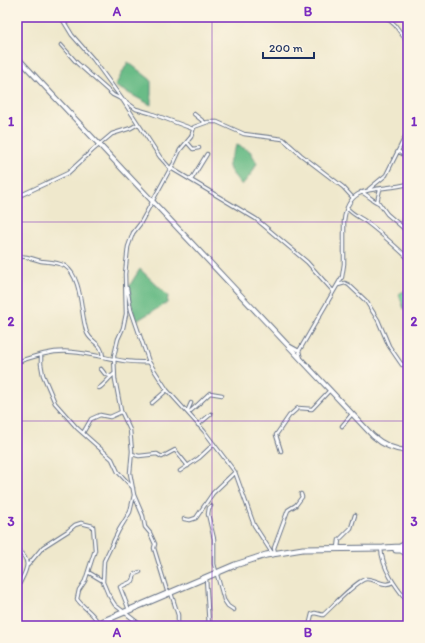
<svg xmlns="http://www.w3.org/2000/svg" width="425" height="643" font-family="Itim,sans-serif">
  <rect width="100%" height="100%" fill="#fcf5e5"/>
  <filter id="ink" filterUnits="userSpaceOnUse"><feTurbulence type="fractalNoise" baseFrequency=".025" numOctaves="2"/><feDisplacementMap in="SourceGraphic" scale="8" xChannelSelector="R" yChannelSelector="G"/><feConvolveMatrix kernelMatrix="1 2 1 2 8 2 1 2 1" color-interpolation-filters="sRGB"/></filter>
  <filter id="wash" filterUnits="userSpaceOnUse"><feTurbulence type="fractalNoise" baseFrequency=".012" numOctaves="4" result="noise"/><feDisplacementMap in="SourceGraphic" scale="16" xChannelSelector="R" yChannelSelector="G"/><feGaussianBlur stdDeviation="0.9" result="paint"/><feColorMatrix in="noise" values="0 0 0 0 0 0 0 0 0 0 0 0 0 0 0 0 0 1.4 0 .05"/><feComposite in="paint" operator="in"/></filter>
  <g filter="url(#wash)">
    <rect width="100%" height="100%" fill="#efe8cc"/>
    <path fill="#84dca1" stroke="#508680" d="M408,289V306L404,309L399,294Z"/>
    <path fill="#6bbc87" stroke="#437672" d="M128,62L151,80V105L115,86Z
      M237,145L250,151L257,163L252,173L242,185C226,166 225,168 237,145Z
      M408,207V231L398,221Z
      M140,269L168,296L167,303L136,321L132,308L128,288Z"/>
  </g>
  <g filter="url(#ink)">
    <g fill="none" stroke-linecap="round" stroke-linejoin="round">
      <g stroke="#657084" stroke-width="4.5">
        <path id="minor" d="M61,17L72,35L93,59L122,99L160,157L169,167L256,219L307,262L333,291
          M386,17L395,25L408,43
          M61,45L77,63L113,95L125,101L136,109L150,113L193,129
          M194,114L204,122
          M187,142L193,149L199,148
          M398,151L408,158
          M191,180L207,154
          M369,189L386,175L408,131
          M361,192C368,195 373,201 379,203L387,214L408,232
          M17,197L68,173L93,150L112,134L131,128L138,124
          M377,202L380,189
          M347,208C352,214 359,217 365,221C380,232 394,245 408,258
          M17,257C26,255 32,259 41,261C49,262 57,262 65,266C83,278 80,314 87,333C92,344 102,342 103,357
          M338,285L345,283L349,285L366,301L378,320L389,346L402,365L408,361
          M127,288L131,310L149,362L167,390L204,431L235,472L254,525L272,553
          M290,346L299,351
          M41,355V364L43,375L55,403L77,428L112,459L118,472L133,488
          M301,359L299,351L342,277L344,264V221C348,181 380,192 408,184
          M17,362C35,356 53,350 72,352C99,354 122,364 149,362
          M101,369L105,374L110,376
          M99,388C103,386 109,378 114,374
          M152,403L167,390
          M187,412L191,403
          M188,413C196,407 202,400 210,393L222,395
          M198,425L211,414
          M342,426L352,414
          M83,433L91,419L100,415L110,417L121,412
          M281,451L276,435L289,416L298,408L312,409L330,390
          M132,454L139,456L157,454L162,457L175,450L188,466
          M180,471L199,458L214,444
          M134,495L143,516L145,527L150,533L155,544L154,548L168,594
          M211,506L209,508L208,514L214,539V564L224,600L228,606L234,610
          M184,519L190,520L196,518L213,493L235,472
          M338,548L339,540L351,528L355,515
          M381,548C382,569 396,587 408,602
          M17,550C35,562 24,573 17,589
          M275,553L274,548L288,510L296,505L302,497L301,494
          M28,565L43,547L68,531L75,525L81,523L93,526L95,550L85,581L79,590L77,599C83,608 94,613 98,623
          M88,572L103,581
          M206,578L209,626
          M171,593L178,615V626
          M129,610L120,587L133,581L135,574L140,572
          M142,626L115,605L108,594L103,582L104,561L119,530L130,512L134,495L130,473L132,451L130,430L121,411L115,379L114,356L118,339L123,328L126,314L125,274L128,247L133,233L140,224L169,171L174,163L180,150L191,137L194,127L208,122H217L244,134L283,139L301,155L343,187L353,198
          M309,626L312,614L315,613L323,615C331,608 357,580 366,579C375,578 383,588 393,582"/>
      </g>
      <g stroke="#657084" stroke-width="6">
        <path id="major" d="M17,57L373,436C383,445 395,450 408,451"/>
      </g>
      <g stroke="#657084" stroke-width="7">
        <path id="highway" d="M396,550H401L408,554
          M92,626L235,565L266,555L303,549L383,548L400,547L408,543"/>
      </g>
      <use href="#minor" stroke="#fff" stroke-width="2.5"/>
      <use href="#major" stroke="#fff" stroke-width="4"/>
      <use href="#highway" stroke="#fff" stroke-width="5"/>
    </g>
  </g>
  <path fill="none" stroke="#7b2cbf" stroke-width="1" stroke-opacity="0.55" d="M212,17V626M17,222H408M17,421H408"/>
  <rect width="425" height="643" fill="none" stroke="#fcf5e5" stroke-width="44"/>
  <path d="M263 52v6h51v-6" fill="none" stroke="#1b2f5e" stroke-width="2"/>
  <text x="269" y="52" font-size="12" fill="#1b2f5e" stroke="#fcf5e5" stroke-width="3" paint-order="stroke">200 m</text>
  <rect x="22" y="22" width="381" height="599" fill="none" stroke="#7b2cbf" stroke-width="1.5"/>
  <g font-size="13" text-anchor="middle" font-weight="bold" fill="#7b2cbf">
    <text x="117" y="16">A</text>
    <text x="308" y="16">B</text>
    <text x="11" y="126">1</text>
    <text x="414" y="126">1</text>
    <text x="11" y="326">2</text>
    <text x="414" y="326">2</text>
    <text x="11" y="526">3</text>
    <text x="414" y="526">3</text>
    <text x="117" y="637">A</text>
    <text x="308" y="637">B</text>
  </g>
</svg>
